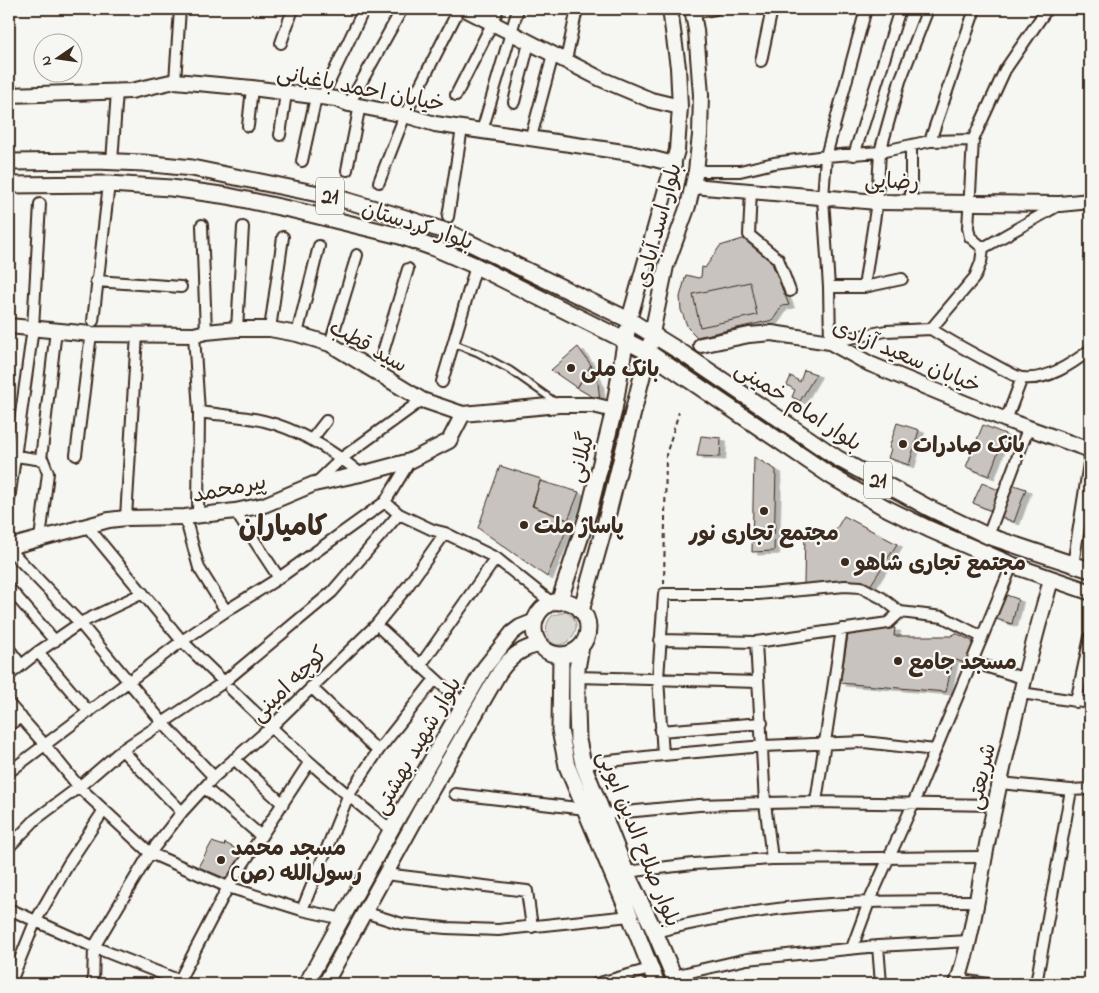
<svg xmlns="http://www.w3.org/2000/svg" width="1099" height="993" font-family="'Indie Flower','Playpen Sans Arabic',sans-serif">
  <defs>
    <filter id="shadow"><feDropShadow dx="5.5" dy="3" stdDeviation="0" flood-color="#0004"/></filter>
  </defs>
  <rect width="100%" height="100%" fill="#f6f6f2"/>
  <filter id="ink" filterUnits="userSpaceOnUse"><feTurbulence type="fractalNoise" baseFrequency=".02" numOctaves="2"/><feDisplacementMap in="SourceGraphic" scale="10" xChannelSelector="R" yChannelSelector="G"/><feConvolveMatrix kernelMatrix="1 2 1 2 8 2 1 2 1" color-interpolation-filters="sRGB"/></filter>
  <g filter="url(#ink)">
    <path fill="#dad9d3" stroke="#8a8278" d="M566,612C595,627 553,664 547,633C545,626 548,620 553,615Z"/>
    <path fill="#c8c3be" stroke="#3b2a1e" filter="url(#shadow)" d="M746,238L771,261L789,305L782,306L773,320L697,337L688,328L681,310L680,297L686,275L698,278L701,277L702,267L705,268L720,246Z
      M750,282L757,315L700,327L693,294Z
      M578,347L591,365L577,388L551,370Z
      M591,365L598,383L600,401L577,388Z
      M804,370L816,374L800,401L792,397L795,390L787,385L791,376L800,382Z
      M897,423L919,430L909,465L888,458L891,449L889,448Z
      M983,425L1005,434L989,476L966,467Z
      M701,436L721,438L720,457L697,456Z
      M754,457L776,470L774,551L752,552Z
      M500,466L541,479L532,506L570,521L547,577L478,528Z
      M540,481L579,492L568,520L533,506Z
      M982,483L1001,491L993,509L989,510L973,503Z
      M1011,484L1026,489L1014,522L1001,517L1000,515Z
      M844,516L897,544L870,586L849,580L804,584L805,531L817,533L829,541Z
      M1006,595L1018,599L1012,624L996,619Z
      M895,628L894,636H951L956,633L974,642L965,663L953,659L946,692L840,683L849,629Z
      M212,842L224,846L225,843L244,853L227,879L198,867Z"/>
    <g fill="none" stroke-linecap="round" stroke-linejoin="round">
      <g stroke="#3b2a1e" stroke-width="9">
        <path id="lane" d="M455,344L478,353L510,370L557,403"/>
      </g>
      <g stroke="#3b2a1e" stroke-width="14">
        <path id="street" d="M866,9L826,156L823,198L829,287L830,342L886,331L931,329L975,277L981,262L983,248L1059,205
          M693,13L715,9
          M281,43L293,9
          M566,60L577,9
          M761,61L772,9
          M175,81L180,9
          M456,95L492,24L498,9
          M322,97L364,9
          M514,102L529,43
          M349,104L402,9
          M248,126L252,88
          M482,131L518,9
          M280,135L286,93
          M531,137L553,55
          M930,141L975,9
          M854,155L900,9
          M302,161L316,97
          M112,162L117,91
          M347,170L360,105
          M696,171H740L774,163L826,156L880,152L930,141L973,140
          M379,182L405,115L459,9
          M751,190L749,235L778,259L790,291
          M911,203V146
          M448,217L462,128
          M202,225L206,332
          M983,248L970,237L968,228L973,140L1005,70L1047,9
          M96,281L181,287
          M829,287H864L902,279
          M864,287L877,202L880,152L900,81L928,9
          M93,321L109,184
          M237,329L243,227
          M270,329L283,237
          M931,329C954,344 978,356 1002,369C1009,372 1017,378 1023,378C1047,381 1072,364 1090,350
          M297,334L319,246
          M194,335L199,412L198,515
          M330,344L357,255
          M377,372L408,269
          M442,382L476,266
          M199,412C220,415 243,416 264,421C301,430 332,450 361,474
          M1006,420L1022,378
          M312,439L326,421
          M9,455L43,460L48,473L40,539
          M76,455L91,334
          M41,459L56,330
          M315,484L342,458L422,400
          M9,500L33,328L40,204
          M385,502L399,514L433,530L445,533L496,558L552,603
          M235,511L279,578
          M185,517L199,568L226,611
          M126,518L137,334
          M87,526L182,641L224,682
          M988,536L1028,429
          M9,549L80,623L163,723L214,777
          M1073,565L1090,457
          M9,588L55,641
          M900,612L943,617L982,637
          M382,630L464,705
          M660,640L756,642L888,623L900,612
          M756,642L765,803L772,859
          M9,649L21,665
          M38,652L89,712
          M972,662L1023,678
          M420,666L496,558
          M9,675L38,652L80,623L143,593
          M577,677L758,682
          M311,687L378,751
          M231,689C282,739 335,786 391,830
          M1021,693L1090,703
          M1076,702L1090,637
          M9,704L45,745L79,787L150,853L228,887L302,910L343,919
          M9,725L21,717
          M660,731L762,723
          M122,750L182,812
          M663,755L658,678L664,594H758L845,586L861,587L882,598L900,612
          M234,759L283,804
          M583,764L663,755L763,746L864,742L935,750
          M9,772L182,641L226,611L279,578L385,502L410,461
          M1000,783L1071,790L1090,789
          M205,788L261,836
          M455,794L586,809
          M816,802L842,629
          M604,814L699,805L765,803L816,802L995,805
          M9,847L36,819L79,787L122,750L224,682L332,592L399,514
          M626,872L693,864L772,859L984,857
          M385,874L527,891L532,927
          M9,909L94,947L188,984
          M302,910L348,796L378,751L435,679
          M364,912L402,924L446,928L498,930L630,916
          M655,932C725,914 798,904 870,902C906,901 941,901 977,901
          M878,946L881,984
          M852,948L869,902L913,804L1012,565
          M673,976L747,959L878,946L969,941
          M959,980L989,984
          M179,981L228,887L309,763
          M10,984L35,922L69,863L104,810
          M93,984L94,947L150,853L182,812L214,777L270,728L376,625L407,587L445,533
          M596,984L650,969
          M1036,984L1071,790
          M1089,984L1090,978"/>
      </g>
      <g stroke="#3b2a1e" stroke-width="18">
        <path id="secondary" d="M465,9L601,79L651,100L680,107
          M9,95L131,91L175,81L252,88L336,99L349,104L405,115L435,124L630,153L674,164
          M693,186L877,202L1060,204L1090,201
          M629,320L677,150L680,107L678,67L670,9
          M9,326L91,334L194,335L206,332L237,329H270L297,334L330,344L422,400L463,414L559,405H593L614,410
          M652,333L666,266L688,206L696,171L700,135L701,95L696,30L692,9
          M701,345L749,335L772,333L830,342L870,364L1006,420L1090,450
          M9,547L109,520L126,518L185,517L235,511L264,505L314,484L361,474L410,461L449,441L463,414
          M306,984L391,830L485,667L512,633L520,627L535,621
          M325,984L430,793L499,673C509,658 522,647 540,645
          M957,984C974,932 980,877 991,824C1008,742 1028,660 1051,580"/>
      </g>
      <g stroke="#3b2a1e" stroke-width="19">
        <path id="primary" d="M9,162L96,161L143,163L192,168L338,198L399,216L445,231L629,320L684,354L837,458L929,508L988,536L1090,570
          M9,185L109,184L171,188L228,196L298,211L400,236L437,249L476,266L648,352L831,476L884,507L929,529L1012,565L1090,592
          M534 628a27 27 0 1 1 54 0a27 27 0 1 1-54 0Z
          M559,602L589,511L614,410L627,331
          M581,611L606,521L650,344
          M581,646L577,669V709L578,740L583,764L626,872L655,932L677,984
          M561,655L560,730L567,766L630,916L657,984"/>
      </g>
      <path stroke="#3b2a1e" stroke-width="2" stroke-dasharray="5 4" stroke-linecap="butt" d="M664,584L666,455L679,412"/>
      <use href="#lane" stroke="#f6f6f2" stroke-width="5"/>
      <use href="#street" stroke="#f6f6f2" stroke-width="10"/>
      <use href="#secondary" stroke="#f6f6f2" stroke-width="14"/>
      <use href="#primary" stroke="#f6f6f2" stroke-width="15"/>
    </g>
  </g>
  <g fill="#3b2a1e" stroke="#f6f6f2" stroke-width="2">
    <circle cx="571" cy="368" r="5"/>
    <circle cx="903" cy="444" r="5"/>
    <circle cx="764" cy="511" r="5"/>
    <circle cx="524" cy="525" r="5"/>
    <circle cx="845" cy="562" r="5"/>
    <circle cx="898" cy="661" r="5"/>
    <circle cx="221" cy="860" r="5"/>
  </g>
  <g text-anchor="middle" stroke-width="4.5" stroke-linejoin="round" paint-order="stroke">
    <g fill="#f6f6f2" stroke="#73675e" stroke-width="1">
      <rect x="316" y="177.5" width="28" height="37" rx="4"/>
      <rect x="864" y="461.5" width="28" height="37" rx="4"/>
    </g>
    <g font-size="21" font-weight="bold" fill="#3b2a1e">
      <text x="330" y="203">21</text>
      <text x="878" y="487">21</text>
    </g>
    <g font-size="22" fill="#3b2a1e" stroke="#f6f6f2">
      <text transform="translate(361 87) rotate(11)" y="8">خیابان احمد باغبانی</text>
      <text transform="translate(892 180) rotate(2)" y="8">رضایی</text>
      <text transform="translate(418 224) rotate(18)" y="8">بلوار کردستان</text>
      <text transform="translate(657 225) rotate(-75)" y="8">بلوار اسد آبادی</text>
      <text transform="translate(369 345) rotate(29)" y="8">سید قطب</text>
      <text transform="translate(907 355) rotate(23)" y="8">خیابان سعید آزادی</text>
      <text transform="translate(799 405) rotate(33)" y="8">بلوار امام خمینی</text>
      <text transform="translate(580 457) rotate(-76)" y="8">گیلانی</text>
      <text transform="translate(229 487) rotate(-11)" y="8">پیرمحمد</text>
      <text transform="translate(288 683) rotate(-44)" y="8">کوچه امینی</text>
      <text transform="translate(416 745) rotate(-60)" y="8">بلوار شهید بهشتی</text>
      <text transform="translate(980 776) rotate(-77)" y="8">شریعتی</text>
      <text transform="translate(640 838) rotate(68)" y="8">بلوار صلاح الدین ایوبی</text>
    </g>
    <g font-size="22" font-weight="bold" fill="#3b2a1e" stroke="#f6f6f2" text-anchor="start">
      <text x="581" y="376">بانک ملی</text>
      <text x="913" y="452">بانک صادرات</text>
      <text x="534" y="533">پاساژ ملت</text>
      <text x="764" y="540" text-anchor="middle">مجتمع تجاری نور</text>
      <text x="855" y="570">مجتمع تجاری شاهو</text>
      <text x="908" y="669">مسجد جامع</text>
      <text x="231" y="855">مسجد محمد<tspan x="231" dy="25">رسول‌الله (ص)</tspan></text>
    </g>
    <g font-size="28" font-weight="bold" fill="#3b2a1e" stroke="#f6f6f2">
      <text x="283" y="535">کامیاران</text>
    </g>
  </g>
  <rect width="1099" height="993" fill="none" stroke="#f6f6f2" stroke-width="30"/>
  <rect x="15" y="15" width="1069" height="963" fill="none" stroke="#3b2a1e" stroke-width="2" filter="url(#ink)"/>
  <g transform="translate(58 58) rotate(257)"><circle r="24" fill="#f6f6f2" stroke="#aba49d"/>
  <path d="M0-4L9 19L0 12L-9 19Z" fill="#3b2a1e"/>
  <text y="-8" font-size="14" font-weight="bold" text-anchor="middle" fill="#3b2a1e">N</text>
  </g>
</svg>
